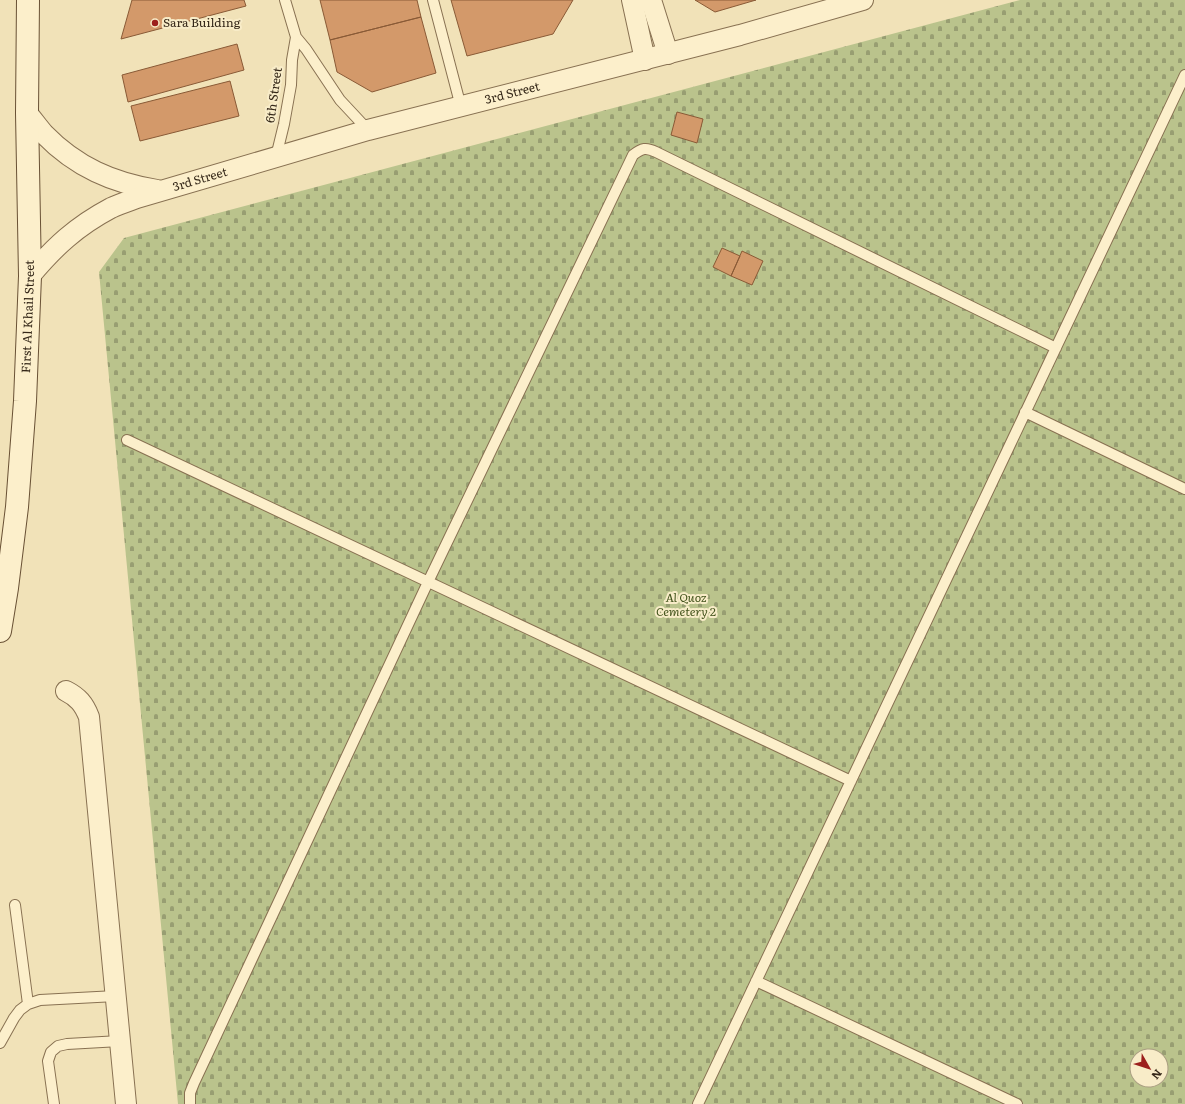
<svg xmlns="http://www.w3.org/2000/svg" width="1185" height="1104" font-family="Literata,serif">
  <defs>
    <pattern id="cemetery-stones" width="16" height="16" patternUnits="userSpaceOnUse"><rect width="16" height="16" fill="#bac38c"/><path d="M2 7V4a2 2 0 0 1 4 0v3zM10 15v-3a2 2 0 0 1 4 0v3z" fill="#989e72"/></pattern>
  </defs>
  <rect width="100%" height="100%" fill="#f1e2b8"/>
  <path fill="url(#cemetery-stones)" fill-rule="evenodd" d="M1020,0H1185V1104H178L99,272L124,238ZM1137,1056H1161V1080H1137Z"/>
  <path fill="#d3996a" stroke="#895a36" d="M132,0H244L246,6L121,39Z
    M320,0H417L421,17L330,40Z
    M451,0H573L553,34L467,56Z
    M695,0H756L715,12Z
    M421,17L436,73L372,92L337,72L330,40Z
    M237,44L244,70L128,102L122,75Z
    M230,81L239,116L140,141L131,106Z
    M677,112L703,119L697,143L671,135Z
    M722,248L740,256L731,276L713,267Z
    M742,251L763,261L752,285L731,276Z"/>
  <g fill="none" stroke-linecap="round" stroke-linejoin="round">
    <g stroke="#887152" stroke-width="12">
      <path id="service" d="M285,0L296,37L306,49L340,100L368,130
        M433,0L461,107
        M276,157L284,124L291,85L292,60L296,37
        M1025,412L1185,489
        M127,440L851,781
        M15,905L28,1004
        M756,981L1017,1104
        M0,1043L14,1018L20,1010L28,1004L40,1000L116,996
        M54,1104L48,1061L51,1052L58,1046L67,1044L120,1041
        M190,1104V1093L194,1083L428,582L633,155C642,148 646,147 656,152L1056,348
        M698,1104L1185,75"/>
    </g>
    <g stroke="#887152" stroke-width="22">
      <g id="minor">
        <path d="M632,0L645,60"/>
        <path d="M651,0L668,54"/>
        <path d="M27,113C33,120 38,127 44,134C76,167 113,183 157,190"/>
        <path id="s1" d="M30,276C54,247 77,226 111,208C120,204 129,201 137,198L368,130L740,35L863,0"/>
        <path d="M66,691C78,697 84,704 89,717L126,1104"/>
      </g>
    </g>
    <g stroke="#695135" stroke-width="24">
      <g id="secondary">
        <path id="s2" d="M0,631L7,588L17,507L25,401L30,276L27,113L28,0"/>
      </g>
    </g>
    <use href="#service" stroke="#fcefcb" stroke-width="10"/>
    <use href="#minor" stroke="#fcefcb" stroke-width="20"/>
    <use href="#secondary" stroke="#fcefcb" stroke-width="22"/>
  </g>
  <circle fill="#9c201d" stroke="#f8ecc8" stroke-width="1.5" cx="155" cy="23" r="4"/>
  <g text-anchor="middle" stroke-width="4" stroke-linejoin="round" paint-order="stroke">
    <g font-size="12" fill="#352819" stroke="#f8ecc8" text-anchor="start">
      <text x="163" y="27">Sara Building</text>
    </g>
    <g font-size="12" fill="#352819" stroke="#f8ecc8">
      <text dy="4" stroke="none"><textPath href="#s1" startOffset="524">3rd Street</textPath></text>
      <text transform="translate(274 95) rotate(-82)" y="4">6th Street</text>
      <text dy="4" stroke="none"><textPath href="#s1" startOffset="200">3rd Street</textPath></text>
      <text dy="4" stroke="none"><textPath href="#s2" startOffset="316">First Al Khail Street</textPath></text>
    </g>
    <g font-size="12" font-style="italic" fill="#44541d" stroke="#f8ecc8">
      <text x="686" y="602">Al Quoz<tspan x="686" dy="14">Cemetery 2</tspan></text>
    </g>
  </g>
  <g transform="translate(1149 1068) rotate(129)"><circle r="19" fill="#f8ecc8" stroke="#aa9e82"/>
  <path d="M0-3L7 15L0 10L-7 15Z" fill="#9c201d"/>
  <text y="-6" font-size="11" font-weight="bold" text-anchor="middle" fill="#352819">N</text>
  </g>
</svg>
